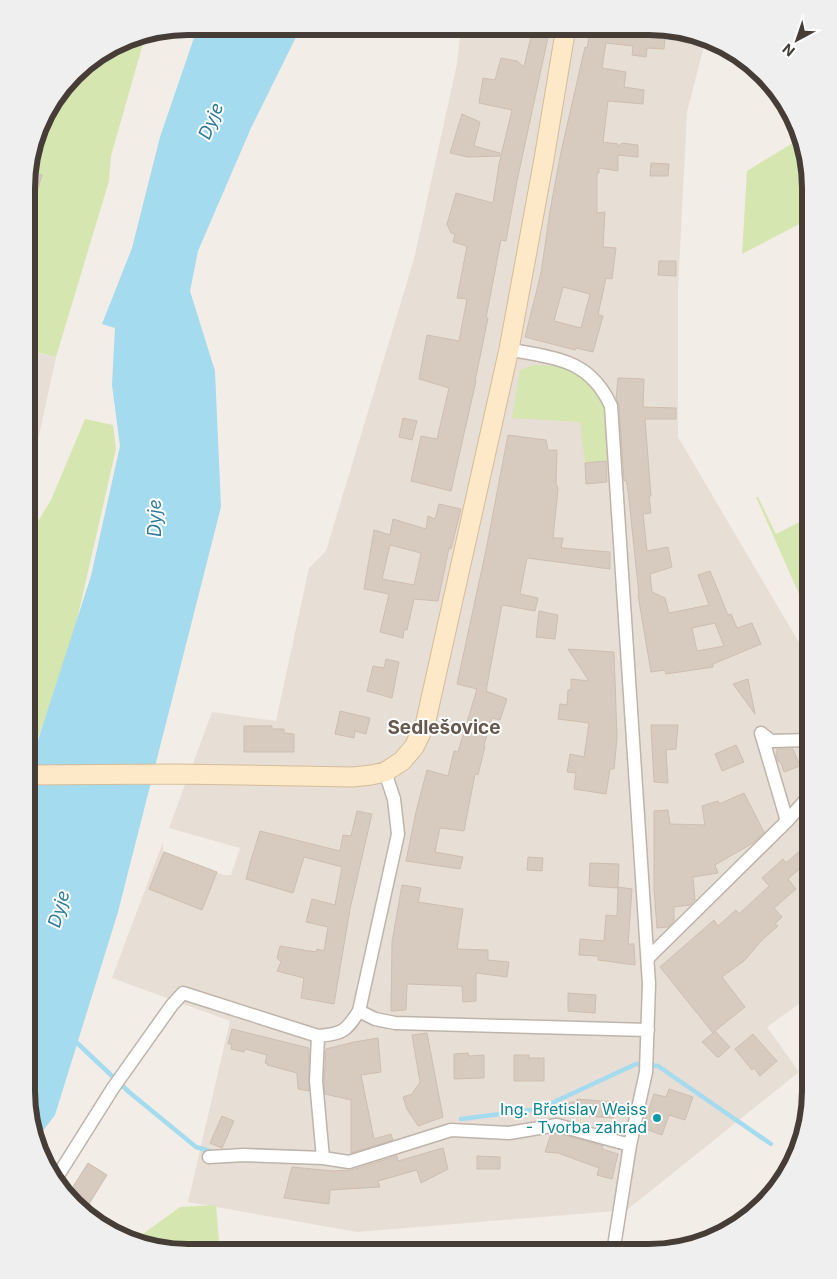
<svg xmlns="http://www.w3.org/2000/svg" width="837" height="1279" font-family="Inter,sans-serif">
  <rect width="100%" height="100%" fill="#f3ede7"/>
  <path fill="#e7ded5" d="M461,27L670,28L705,42L687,112L678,289V437L811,663L810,996L767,1027L799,1072L627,1210L357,1232L188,1202L230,1021L112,978L163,842V851L223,875H231L240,848L169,828L212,712L276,721L309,568L326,551L414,259L457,64Z
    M27,351L56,357L27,491Z"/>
  <path fill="#d6e6b1" d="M146,33L111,156L109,181L56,357L27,350L28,167L48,108L82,66L136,35Z
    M801,138L811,188V218L742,254L747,171Z
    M534,365L557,366L578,373L597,390L604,407L608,462L585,463L580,422L512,418L520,370Z
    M85,419L113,425L116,449L68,659L27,766V539L51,500Z
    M756,497H758L776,534L811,516V621Z
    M216,1205L220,1252L168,1251L136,1239L180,1207Z"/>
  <path fill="#a5dbee" d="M198,26L301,27L251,128L198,251L190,291L215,371L221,507L118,912L55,1115L36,1140L26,1091L27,774L91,576L120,446L112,385L115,328L102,324L132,248L160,137Z"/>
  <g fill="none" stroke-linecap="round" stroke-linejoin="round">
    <path stroke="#a5dbee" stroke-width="4.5" d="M74,1040L129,1092L196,1147L212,1152
      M461,1119L539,1109L636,1064L658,1066L771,1144"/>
  </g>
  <path fill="#d7cabf" stroke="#cfbeb0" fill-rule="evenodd" d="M533,27L550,28L517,181L506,241L501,240L486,318H488L480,357L475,381H476L451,491L411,481L421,436L437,439L449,388L419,379L427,335L459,341L467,299L457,298L467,246L453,242L455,234L451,233L447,224L456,193L493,203L499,164L512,110L479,103L483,78L495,80L501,58L517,61L524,67Z
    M591,27L609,28L608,31L652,36V28H666L664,49L647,48L646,57L632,55L633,46L606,43L602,68L626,72L624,87L644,90L643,104L608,101L603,142L618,144V147L622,143L638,145V157L618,155V171L599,168V173H597V213L605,212L603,247L616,248L612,279L606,278L598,315L603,316L593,352L576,348L575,350L525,337L541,273L550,211L561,152L585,47L587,48ZM563,287L590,294L581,328L554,321Z
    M462,114L480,122L474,146L500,153V156L468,157L450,153Z
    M651,163L669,164L668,176H650Z
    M28,171L42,175L31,213H28Z
    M659,261H676V276L658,275Z
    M618,378L644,379L643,407L676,408V419H645L651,496H649L651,513L643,514L647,551L668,547L672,567L650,574L652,592L665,598L669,613L709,605L698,575L710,571L728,615L731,614L737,628L752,623L761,644L713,664V667L666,674L665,670L651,672L638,595H639L628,490L626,480L624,481L619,405L616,399ZM715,623L724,646L697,651L692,628Z
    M403,418L417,421L412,440L399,437Z
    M508,435L546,440L548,450H557L556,483L558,489L553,538H563L561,548L610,552V569L527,558L520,594L538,598L535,611L502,605L486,691L507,699L500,720L492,718L484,745L485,746L478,775L475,774L464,831L440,828L435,852L463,857L460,869L406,861L416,812L427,770L448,776L454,751L458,752L477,689L457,684L486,550Z
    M606,461L607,482L586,484L585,463Z
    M439,504L461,509L451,549L449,548L438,601L414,599L407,630L404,629L403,638L380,632L389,594L364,589L374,530L390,535L393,519L426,529L428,516L435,519ZM390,545L421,553L414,585L382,579Z
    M539,611L558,615L555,639L536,637Z
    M568,649L614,652L617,738L614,769H610L606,794L574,789L576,773L567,772L570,754L584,757L589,723L558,719L560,704L567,705L568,690H571V679L589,681Z
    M386,659L399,662L392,698L367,691L373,666L384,668Z
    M748,679L755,714L733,684Z
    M340,711L370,718L366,734L355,731L354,738L335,734Z
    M651,725H678L676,749L666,750L668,783L654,782Z
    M244,726H272V729H284V733L294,734V752H244Z
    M736,745L744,762L722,771L715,754Z
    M777,749H793L800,766L784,772L781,763L778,761L776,755Z
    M744,793L764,832L763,834L753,843L715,865L718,873L693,877L695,900L690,905L674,907V921L668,927L657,928L654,888V811L668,810L670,824L705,825L702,806L718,801L719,804Z
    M357,811L372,814L350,909L334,1004L301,998L304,978L277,971L281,962L277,958L280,946L316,952L317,949L324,951L328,927L306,922L312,899L335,905L342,867L304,857L293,893L246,879L251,860L260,831L340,851L343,835L351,836Z
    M810,842V860L788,879L796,889L774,908L782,917L775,924L778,926L761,941L745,960L722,977L745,1007L715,1031L730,1047L719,1057H717L702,1042L713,1033L660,967L714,920L718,926L736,910L739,914L769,886L762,878L783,859L786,863Z
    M164,852L217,872L202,910L149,889Z
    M528,857L543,858L542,871L527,870Z
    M590,863L619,864L618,888L589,886Z
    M402,885L421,888L418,902L463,909L457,949L488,950V960L509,962L507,977L476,973V1001L463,1002L462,986L407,984L406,1010L391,1011L392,942Z
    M618,887L632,889L628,944H634L635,965L598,960V956L579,955L580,939L604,941L606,915L617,916Z
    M568,993L596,995L595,1013L568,1011Z
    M232,1029L309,1048V1091L298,1089L297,1073L267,1065L268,1064L265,1063L267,1055L245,1049L244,1052L231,1049L232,1044H228Z
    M427,1033L443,1117L418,1126L407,1109L403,1097L412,1094L420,1082L412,1035Z
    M753,1034L777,1061L760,1076L754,1068L752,1070L735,1049Z
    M378,1038L381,1072L361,1075L374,1139L391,1134L393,1140L351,1153V1100L325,1094L324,1081L326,1049L354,1042Z
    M468,1053L469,1056L484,1055V1078L454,1079V1054Z
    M514,1055H529V1058H544V1081H514Z
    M669,1089L693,1097L685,1120L669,1115L662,1135L642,1128L654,1094L666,1097Z
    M577,1099L615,1102L613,1118L542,1113L571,1102H577Z
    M222,1116L234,1121L222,1148L210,1143Z
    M557,1133L603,1146L602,1149L618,1154L612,1179L597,1175L599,1168L558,1153L545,1152L551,1134Z
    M443,1148L448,1169L421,1183L417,1170L378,1181L380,1187L330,1190L329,1204L284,1198L292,1167L333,1171L352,1170L397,1156L398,1161Z
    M477,1156L500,1157V1169H477Z
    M88,1163L107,1175L84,1212L69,1193Z"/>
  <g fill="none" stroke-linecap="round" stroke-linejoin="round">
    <g stroke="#beb4aa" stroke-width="15">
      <path id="street" d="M509,349C555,359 589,358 611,406L649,984L646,1072L630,1145L613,1253
        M787,821L761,733L771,741L811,740
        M648,958L787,821L811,794
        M359,1011L375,1019L395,1023L648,1030
        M318,1036L316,1081L323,1158
        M209,1157L244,1155L323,1158L349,1162L451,1130L509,1133L557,1125L630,1145
        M57,1177L113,1088L172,1005L183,993L318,1036C343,1034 346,1031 359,1011L398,834L394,799L385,772"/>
    </g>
    <g stroke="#d4bc9a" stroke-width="21">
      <path id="secondary" d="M27,775L176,774L353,777L371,775L385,772L402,761L414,747L425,725L509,349L544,159L566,27"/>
    </g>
    <use href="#street" stroke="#fff" stroke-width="12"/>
    <use href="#secondary" stroke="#fde8c7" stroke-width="19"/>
  </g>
  <circle fill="#0f9aa8" stroke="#fff" stroke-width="2" cx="657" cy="1118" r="5"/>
  <g text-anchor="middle" stroke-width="4" stroke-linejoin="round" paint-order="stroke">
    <g font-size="16" fill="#0d838f" stroke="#fff" text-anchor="end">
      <text x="647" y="1115">Ing. Břetislav Weiss<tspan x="647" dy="18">- Tvorba zahrad</tspan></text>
    </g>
    <g font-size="18" font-style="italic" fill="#2e7a96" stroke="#fff">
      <text transform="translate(211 121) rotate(-67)" y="6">Dyje</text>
      <text transform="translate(155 518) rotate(-90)" y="6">Dyje</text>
      <text transform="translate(59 909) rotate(-74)" y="6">Dyje</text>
    </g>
    <g font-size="19" font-weight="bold" fill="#68594e" stroke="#fff">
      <text x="444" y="734">Sedlešovice</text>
    </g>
  </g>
  <path d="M0 0H837V1279H0ZM188 35H649A153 153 0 0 1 802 188V1091A153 153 0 0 1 649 1244H188A153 153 0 0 1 35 1091V188A153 153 0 0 1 188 35Z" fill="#f0efef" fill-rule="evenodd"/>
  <path fill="none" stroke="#453d36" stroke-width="6" d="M188 35H649A153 153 0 0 1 802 188V1091A153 153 0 0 1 649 1244H188A153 153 0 0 1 35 1091V188A153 153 0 0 1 188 35Z"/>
  <g transform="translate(797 40) rotate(220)" stroke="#ffffff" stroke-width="4" paint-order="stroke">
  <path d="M0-4L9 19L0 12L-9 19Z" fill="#453d36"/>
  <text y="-8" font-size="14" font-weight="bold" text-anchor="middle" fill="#453d36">N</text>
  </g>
</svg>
